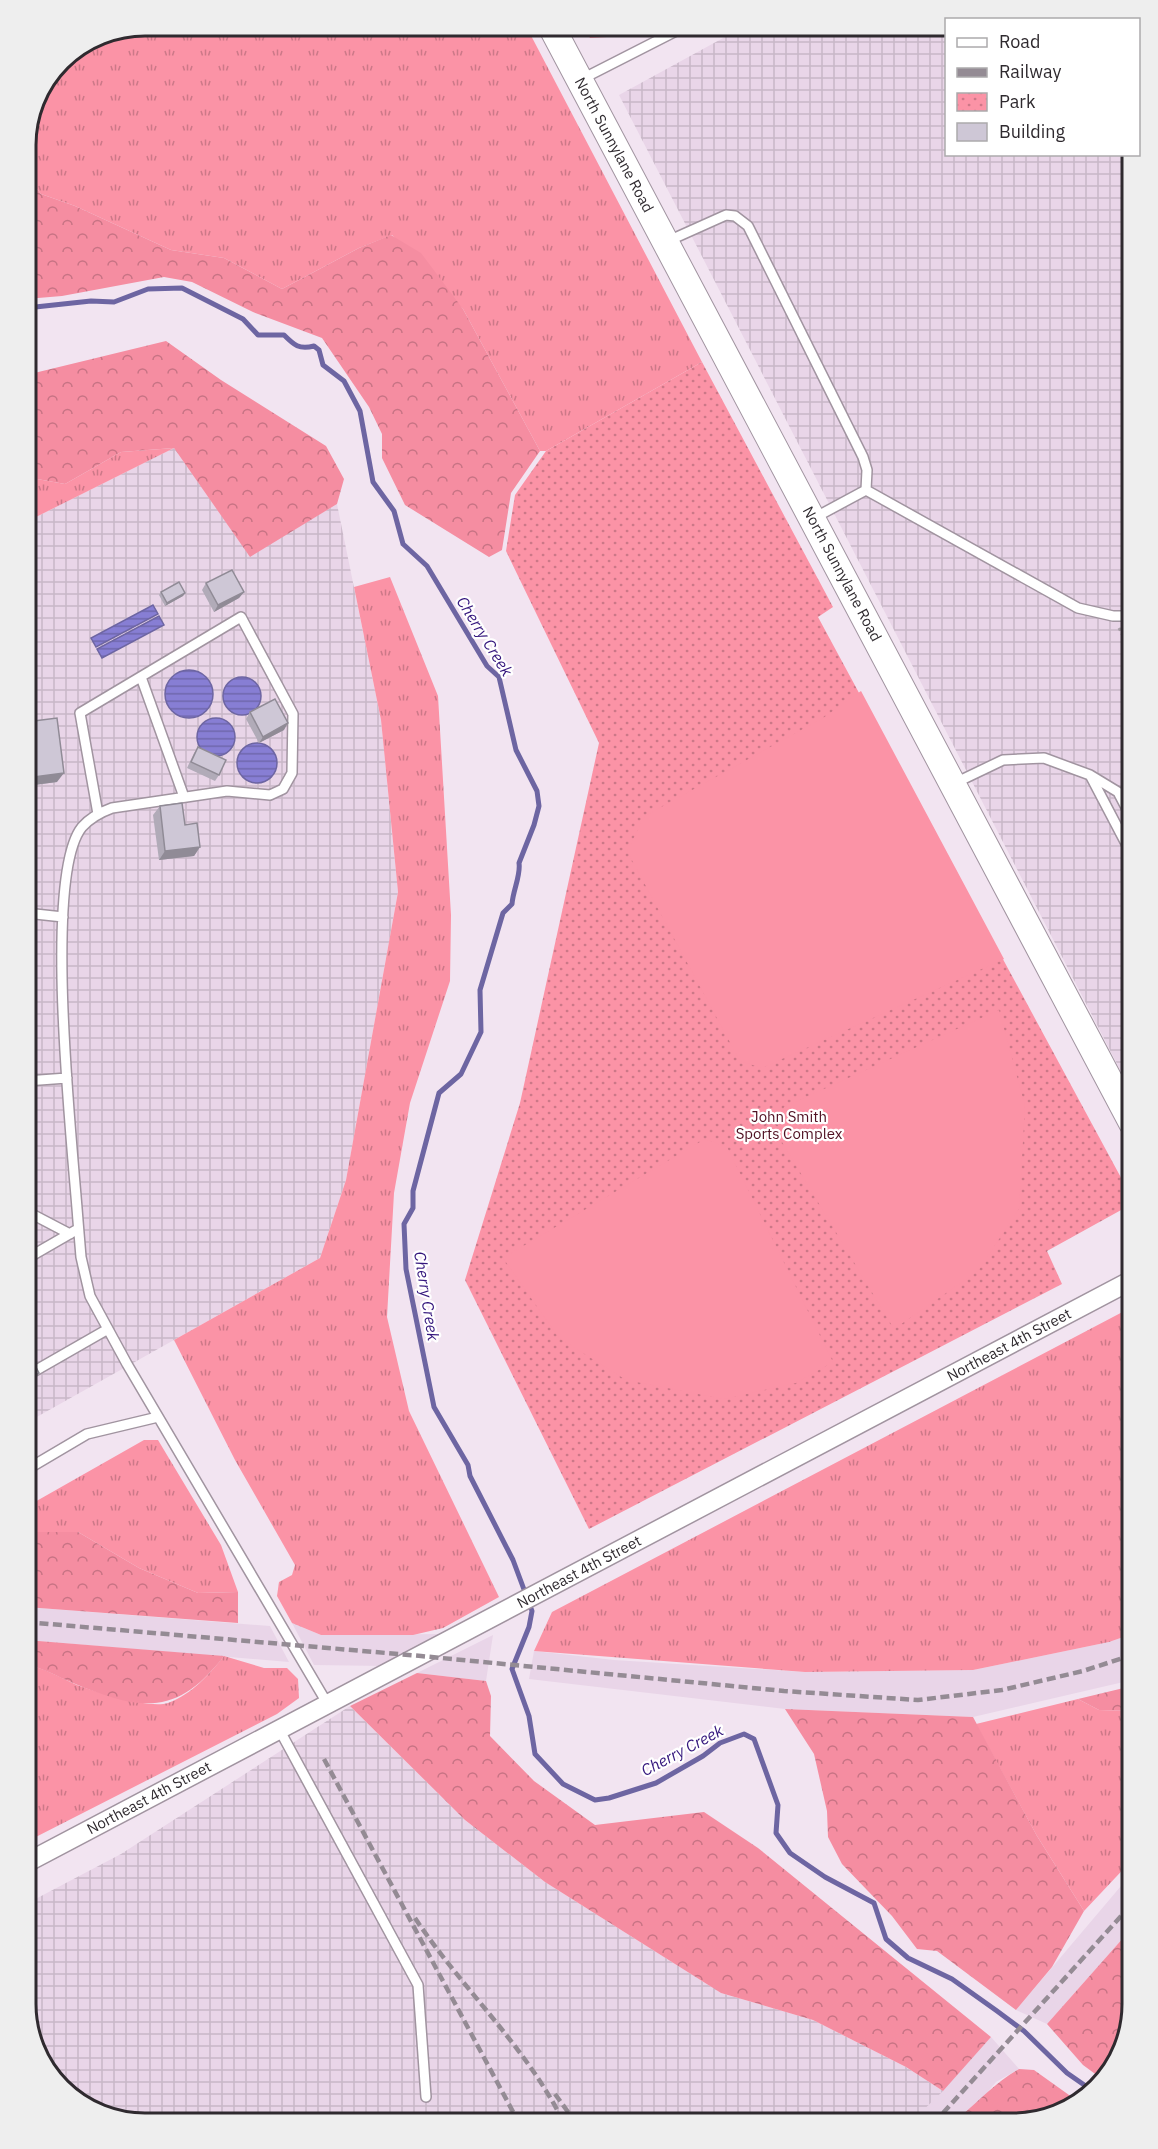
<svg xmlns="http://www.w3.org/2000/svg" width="1158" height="2149" font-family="'IBM Plex Sans',sans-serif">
  <defs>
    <pattern id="industrial-grid" width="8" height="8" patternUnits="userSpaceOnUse" patternTransform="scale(1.5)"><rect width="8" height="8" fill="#e9d5e8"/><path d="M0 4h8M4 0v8" fill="none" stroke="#c8b7c7"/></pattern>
    <pattern id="grass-tufts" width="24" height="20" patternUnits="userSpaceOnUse" patternTransform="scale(1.5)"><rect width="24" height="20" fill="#fb93a6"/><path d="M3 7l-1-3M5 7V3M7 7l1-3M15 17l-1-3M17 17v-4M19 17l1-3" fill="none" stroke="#cc7888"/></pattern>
    <pattern id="forest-crowns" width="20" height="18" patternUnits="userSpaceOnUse" patternTransform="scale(1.5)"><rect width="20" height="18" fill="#f58da1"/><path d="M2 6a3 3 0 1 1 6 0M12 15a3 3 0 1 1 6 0" fill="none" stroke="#c77384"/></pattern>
    <pattern id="park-dots" width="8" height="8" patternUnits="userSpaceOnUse" patternTransform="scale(1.5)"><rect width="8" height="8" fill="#fb93a6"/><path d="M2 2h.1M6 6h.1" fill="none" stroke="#cc7888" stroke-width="1.8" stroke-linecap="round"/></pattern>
    <pattern id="water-rules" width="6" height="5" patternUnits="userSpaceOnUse" patternTransform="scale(1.5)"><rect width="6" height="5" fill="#877ed4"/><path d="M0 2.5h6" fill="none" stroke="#6f67ac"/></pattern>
  </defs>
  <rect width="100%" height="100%" fill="#f2e4f1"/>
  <path fill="#e9d5e8" d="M26,1607L270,1626L289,1662L26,1640Z
    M292,1623L321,1635L444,1634L385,1666L314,1665Z
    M1132,1634V1680L973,1717L785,1709L529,1679L534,1651L614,1660L805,1672L973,1670L1109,1642Z
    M493,1635L486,1681L417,1673Z
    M1132,1873V1928L1047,2024L1016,2010Z
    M991,2037L1019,2069L996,2082L981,2100L961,2117L967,2123H910Z"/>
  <path fill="url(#industrial-grid)" d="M745,26H946V154L1132,155V1093L619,95Z
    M174,448L250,556L337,504L381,720L398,892L346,1180L320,1258L26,1423V522Z
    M350,1706L465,1820L545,1882L721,1993L813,2020L906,2067L943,2091L910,2123H137L78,2103L35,2050L26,2004V1904L121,1854Z"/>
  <path fill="url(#grass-tufts)" d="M145,26H526L702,362L546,451H540L463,309L392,235L359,248L282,289L224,258L171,250L75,206L41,194L26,175V137L35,99L61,60L99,34Z
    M582,26H653L624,36L590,38Z
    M174,448L26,522V477L65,484L121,452Z
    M390,577L438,696L451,915L450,981L410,1103L394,1193L387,1317L409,1411L499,1597L443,1628L413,1635H321L292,1623L277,1596L279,1582L292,1575L295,1565L235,1460L174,1340L320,1258L346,1180L398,892L381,720L354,587Z
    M1132,1307V1634L1109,1642L973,1670L805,1672L534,1651L552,1612Z
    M144,1440H158L221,1545L238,1592L198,1593L139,1568L78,1532H26V1491L33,1503Z
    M224,1656L264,1668H287L298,1679L299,1698L277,1714L26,1842V1665C45,1668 59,1677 77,1685C96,1692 149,1709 168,1703C192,1694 209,1675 224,1656Z
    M1078,1699L1099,1710L1132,1711V1860L1084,1911L1037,1836L976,1724Z"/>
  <path fill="url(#forest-crowns)" d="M26,175L41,194L75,206L171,250L224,258L282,289L359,248L391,235L421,253L463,309L540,451L511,493L502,550L489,557L405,505L382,458V434L369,407L322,338L253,312L192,282L164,277L62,296L26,299Z
    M166,341L221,380L326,446L344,479L337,504L250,557L174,448L121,452L65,484L26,477V375Z
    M26,1532H78L139,1568L198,1593L238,1592V1623L26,1607Z
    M26,1640L224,1656C177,1717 140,1711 73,1683C56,1676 44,1668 26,1665Z
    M417,1673L486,1681L491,1696L490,1736L534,1781L595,1825L704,1812L758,1848L991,2037L943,2091L906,2067L813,2020L721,1993L545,1882L465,1820L350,1706Z
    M1132,1686V1711L1099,1710L1078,1699Z
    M785,1709L973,1717L1037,1836L1084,1911L1052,1967L1016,2010L937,1951L917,1949L892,1916L842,1864L828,1837L827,1811L814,1754Z
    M1132,1928C1133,1968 1135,2051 1102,2079L1083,2065L1047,2024Z
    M1019,2069L1034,2070L1076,2100C1045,2126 1006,2124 967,2123L960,2117C981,2099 995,2083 1019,2069Z"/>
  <path fill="url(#park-dots)" d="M702,362L833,607L818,617L1132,1198V1204L1047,1251L1062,1284L589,1529L465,1280L520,1103L599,743L506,551L515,495L546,451Z"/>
  <path fill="#fb93a6" d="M861,691L1004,959L762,1068L740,1061L627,851L645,816L823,718Z
    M999,1010L1025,1106L1019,1209L978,1271L894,1329L776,1132L784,1107Z
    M705,1139L727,1147L833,1362L796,1383L724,1399L626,1380L559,1338L503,1258Z"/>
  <path fill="url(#water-rules)" stroke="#6d65a2" stroke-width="1.5" d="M153,605L158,614L96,647L91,638Z
    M159,616L164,625L102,658L97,649Z
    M165 694a24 24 0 1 1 48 0a24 24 0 1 1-48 0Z
    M223 696a19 19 0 1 1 38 0a19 19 0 1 1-38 0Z
    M197 737a19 19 0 1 1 38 0a19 19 0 1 1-38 0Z
    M237 763a20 20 0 1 1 40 0a20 20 0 1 1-40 0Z"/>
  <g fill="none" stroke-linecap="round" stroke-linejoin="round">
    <path stroke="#6d65a2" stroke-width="5" d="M26,308L91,301L114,302L148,289L182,288L243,319L258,335H284C294,345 299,350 314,346L319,350L323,365L344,381L360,411L373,482L394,511L403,544L427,566L487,666L499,677L516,750L537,791L539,806L534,825L519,863C521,875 513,890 512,904L503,913L480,990L481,1032L461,1074L439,1093L413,1191V1208L404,1224L406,1269L434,1407L468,1465L470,1476L513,1560L532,1611L529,1627L512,1669L529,1716L535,1754L563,1784L595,1800L609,1798L656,1783L703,1756L720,1743L744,1734L754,1739L778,1805L776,1833L790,1853L825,1877L874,1903L886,1939L908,1958L952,1979L997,2011L1024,2031L1067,2073L1090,2089"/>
    <g stroke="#a194a0" stroke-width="12">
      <path id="lane" d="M582,79L686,26
        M668,241L726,215L735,216L748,226L863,457L867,470L866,490
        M814,518L866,490L1078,608L1113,616H1132
        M141,677L184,797
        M1090,775L1132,855
        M955,783L1003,760L1044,758L1090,775L1118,792L1132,819
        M98,814L80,713L241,617L293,714L292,773L283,789L270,795L227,791L112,808C101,812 90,818 82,827C42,876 73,1149 78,1221L81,1257L90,1296L127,1364L327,1703
        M26,913L63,917
        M26,1081L67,1078
        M26,1211L70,1234
        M26,1259L78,1229
        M26,1376L108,1329
        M26,1470L87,1434L158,1417
        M279,1729L418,1985L426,2097"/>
    </g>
    <g stroke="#a194a0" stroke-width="21">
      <path id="street" d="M26,1863L1132,1280"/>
    </g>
    <g stroke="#a194a0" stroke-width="28">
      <path id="secondary" d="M551,26L1132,1123"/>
    </g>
    <path stroke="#a69ca5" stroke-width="3" stroke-dasharray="3 3" stroke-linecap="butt" d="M1119,628L1132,653
      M1126,782L1132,743"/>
    <use href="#lane" stroke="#fff" stroke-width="9"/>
    <use href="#street" stroke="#fff" stroke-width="18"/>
    <use href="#secondary" stroke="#fff" stroke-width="26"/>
    <path stroke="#948b94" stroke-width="4.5" stroke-dasharray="9 4.5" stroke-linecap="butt" d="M26,1622L421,1656L784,1691L918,1700L1002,1690L1083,1671L1132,1655
      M324,1759L519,2123
      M415,1918C462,1989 526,2046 564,2123
      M555,2094L576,2123
      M934,2123L1132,1904"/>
  </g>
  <path fill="#b1abb8" d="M206,583L244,592L239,598L214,612L202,590Z
    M161,592L185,593L183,596L165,606L159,595Z
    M250,712L284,730L259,743L246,719Z
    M26,722L57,782L26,786Z
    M198,747L219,775L215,781L187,768L194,753Z
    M160,806L185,825L200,847L194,856L159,860L153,815Z"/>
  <path fill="#908b96" d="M244,592L239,598L214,612L218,605Z
    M185,593L183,596L165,606L167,603Z
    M288,723L284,730L259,743L263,737Z
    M64,773L57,782L26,786V778Z
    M200,847L194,856L159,860L165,851Z
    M39,1373L30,1386L26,1388V1381Z"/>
  <path fill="#cec7d6" stroke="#908b96" stroke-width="1.5" d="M232,570L244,592L218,605L206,583Z
    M179,582L185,593L167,603L161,592Z
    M275,699L288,723L263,737L250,712Z
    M57,718L64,773L26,778V740H28L26,722Z
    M198,747L226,760L219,775L191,762Z
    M182,803L185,825L197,823L200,847L165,851L160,806Z
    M26,1348L39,1373L26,1381Z"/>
  <g text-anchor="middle" stroke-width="4.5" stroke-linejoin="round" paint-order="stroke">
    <g font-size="15" fill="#2f2a2f" stroke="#fff">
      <text transform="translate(614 145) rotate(62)" y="5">North Sunnylane Road</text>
      <text transform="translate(842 574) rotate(62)" y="5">North Sunnylane Road</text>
      <text transform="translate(1009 1345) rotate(-28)" y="5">Northeast 4th Street</text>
      <text transform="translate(579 1572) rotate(-28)" y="5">Northeast 4th Street</text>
      <text transform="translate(149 1798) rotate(-28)" y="5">Northeast 4th Street</text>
    </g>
    <g font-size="15" fill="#501022" stroke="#fff">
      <text x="789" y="1122">John Smith<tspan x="789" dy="17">Sports Complex</tspan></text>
    </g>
    <g font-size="16" font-style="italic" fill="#34167d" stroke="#fff">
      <text transform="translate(485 636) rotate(58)" y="6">Cherry Creek</text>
      <text transform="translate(427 1296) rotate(81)" y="6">Cherry Creek</text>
      <text transform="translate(682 1750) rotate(-28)" y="6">Cherry Creek</text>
    </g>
  </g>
  <path d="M0 0H1158V2149H0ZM145 36H1013A109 109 0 0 1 1122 145V2004A109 109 0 0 1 1013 2113H145A109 109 0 0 1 36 2004V145A109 109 0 0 1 145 36Z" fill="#eee" fill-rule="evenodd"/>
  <path fill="none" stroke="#2f2a2f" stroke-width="3" d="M145 36H1013A109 109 0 0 1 1122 145V2004A109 109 0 0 1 1013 2113H145A109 109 0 0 1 36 2004V145A109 109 0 0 1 145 36Z"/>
  <rect x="945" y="18" width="195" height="138" fill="#ffffff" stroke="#acaaac" stroke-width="1.5"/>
  <rect x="957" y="38" width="30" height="9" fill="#ffffff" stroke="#acaaac" stroke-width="1.5"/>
  <text x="999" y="48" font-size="18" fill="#2f2a2f">Road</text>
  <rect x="957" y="68" width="30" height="9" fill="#948b94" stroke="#acaaac" stroke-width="1.5"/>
  <text x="999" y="78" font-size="18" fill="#2f2a2f">Railway</text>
  <rect x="957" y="93" width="30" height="18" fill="url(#park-dots)" stroke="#acaaac" stroke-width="1.5"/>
  <text x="999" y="108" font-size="18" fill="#2f2a2f">Park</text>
  <rect x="957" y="123" width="30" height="18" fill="#cec7d6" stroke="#acaaac" stroke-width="1.5"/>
  <text x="999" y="138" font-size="18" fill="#2f2a2f">Building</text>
</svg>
